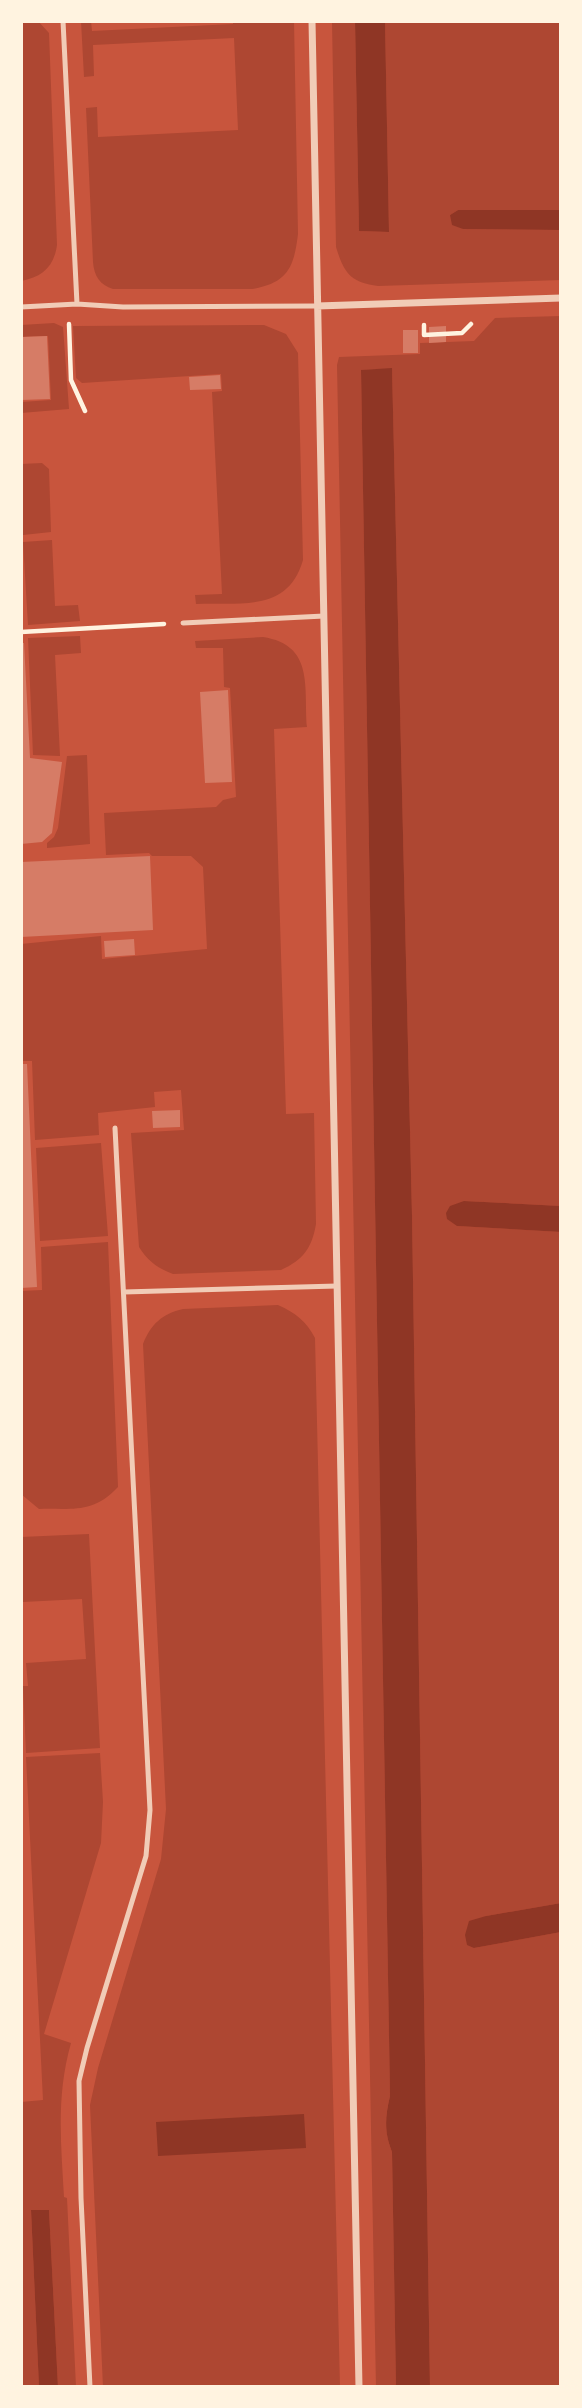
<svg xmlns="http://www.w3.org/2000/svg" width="582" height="2408" font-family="'Fira Sans Condensed',sans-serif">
  <rect width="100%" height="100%" fill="#c8553d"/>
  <path fill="#ae4732" d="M21,21H38L49,33L57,245C54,267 42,277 21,281Z
    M81,21H91L92,31L233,24V21H294L298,234C294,267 288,283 252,289H113C100,285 94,276 93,262L86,108L97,107L98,137L238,130L234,38L93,45L94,76L84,77Z
    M332,21H355L359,231L389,232L385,21H561V210H458L450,215L463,229L561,230V280L378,286C350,282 344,273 336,247Z
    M561,316V1206L464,1201L457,1226L561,1232V1903L486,1916L474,1948L561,1932V2387H430L412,1215L392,369L361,370L390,2096C385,2116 384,2132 392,2152L396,2387H376L337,365L339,357L420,354V343L474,341L495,318Z
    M54,323L63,327L69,409L21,413V402L51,400L48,336L21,337V325Z
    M264,325L286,334L298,353L303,560C288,613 240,602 196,604L195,595L222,594L212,392L222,391L221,374L82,383L76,378L73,326Z
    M42,463L49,469L51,532L23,535L21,464Z
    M52,540L55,606L78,605L80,621L28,625L23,542Z
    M80,636L81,653L55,655L60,756L33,755L28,638Z
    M263,637C314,645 304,686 307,727L274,729L286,1114L314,1113L316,1224C312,1248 303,1260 281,1270L173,1274C157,1268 148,1261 139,1247L131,1133L184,1130L181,1090L154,1092L155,1107L98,1113L99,1135L35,1140L32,1061H21V944L101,936L102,959L207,949L203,867L191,856H152L149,853L106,855L104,813L216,807L223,800L236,797L230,688L224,687L223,648H196L195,641Z
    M87,755L90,844L47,848V843L54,837L58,828L67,756Z
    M101,1143L108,1236L40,1241L36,1148Z
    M108,1242L118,1487C93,1514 73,1508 39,1509L21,1494V1291L42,1290L41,1247Z
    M278,1305C296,1313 306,1321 315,1338L340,2387H103L90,2105L98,2068L161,1859L166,1809L143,1344C151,1324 162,1314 183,1309Z
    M89,1534L100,1748L26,1753L23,1686H28L26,1663L86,1659L82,1599L23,1602L21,1537Z
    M100,1753L103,1802L101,1843L44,2034L71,2043C56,2096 61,2143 64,2197L67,2198L76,2387H58L49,2210L31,2211L39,2387H21V2102L43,2100L26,1757Z"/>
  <path fill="#8f3625" d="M355,21H385L389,232L359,231Z
    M458,210H561V230L463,229L452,225L450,215Z
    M392,368L412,1215L430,2387H396L392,2152C384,2132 385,2117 390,2096L361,370Z
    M464,1201L561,1206V1232L457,1226L447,1219L446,1213L450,1206Z
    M561,1903V1932L474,1948L467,1945L465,1935L469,1921L486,1916Z
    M304,2114L306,2148L158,2156L156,2122Z
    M31,2210H49L58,2387H39Z"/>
  <path fill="#d67c66" d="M446,326V342L429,343V327Z
    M403,330H418V353H403Z
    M47,336L50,399L21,400V337Z
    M220,375L221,389L190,390L189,377Z
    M21,643H24L30,758L62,762L52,833L42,842L21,844Z
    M228,690L232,782L205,783L200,692Z
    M150,856L153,930L21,937V862Z
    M134,939L135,955L105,957L104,941Z
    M21,1064H27L37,1287L21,1288Z
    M180,1110V1127L153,1128L152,1111Z"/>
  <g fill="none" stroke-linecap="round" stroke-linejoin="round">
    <path stroke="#fff3e0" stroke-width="4.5" d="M69,324L71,380L85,411
      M424,325V335L462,333L471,324
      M21,632L164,624"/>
    <path stroke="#f1ccb7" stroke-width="5" d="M63,21L77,304
      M21,307L77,304L123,307L317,306
      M183,623L324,616
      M124,1292L337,1286
      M90,2387L81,2198L79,2081L87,2048L146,1856L150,1810L115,1128"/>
    <path stroke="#f1ccb7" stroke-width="7" d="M312,21L359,2387
      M317,306L561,298"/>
  </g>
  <rect width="582" height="2408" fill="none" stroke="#fff3e0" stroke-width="46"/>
</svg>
